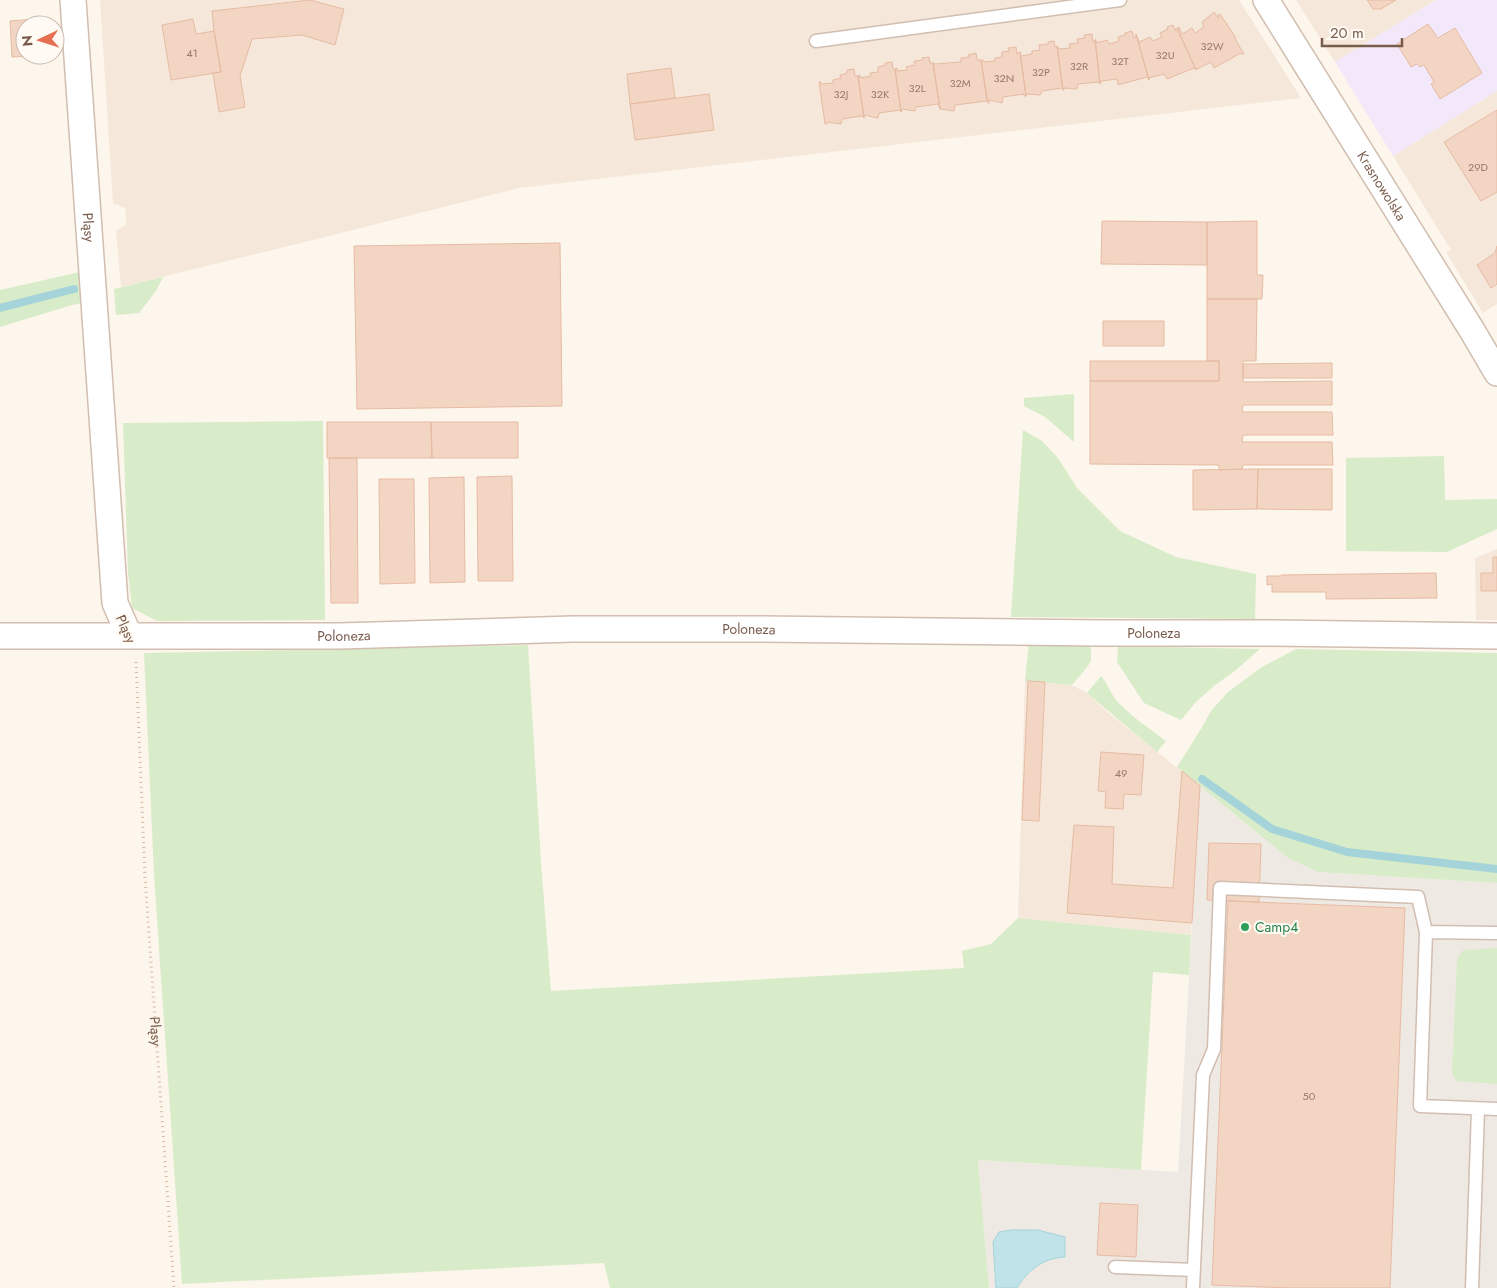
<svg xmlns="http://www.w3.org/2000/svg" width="1497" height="1288" font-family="Jost,sans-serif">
  <rect width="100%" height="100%" fill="#fdf6ec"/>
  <path fill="#f5e8da" d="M100,0H1239L1301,98L519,188L321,238L121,287L116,230L126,225V214L125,208L113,203Z
    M1296,0H1436L1335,62Z
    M1497,91V304L1483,313L1446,252L1451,250L1393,156Z
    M1497,549V620H1476L1475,558Z
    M1025,681L1072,685L1087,693L1110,714L1200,786L1191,935L1018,918Z"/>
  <path fill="#efe9e4" d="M1200,786L1288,858L1318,872L1497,883V1288H989L978,1160L1178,1172Z"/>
  <path fill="#f3e8fa" d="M1436,0H1497V91L1393,156L1335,62Z"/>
  <path fill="#d8ecc9" d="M80,272L83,303L72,305L0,327V290Z
    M163,277L156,291L139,313L116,315L114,289Z
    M1074,394V442L1045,417L1024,406V398Z
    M323,421L325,620L157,621L132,608L128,572L123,423Z
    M1023,430L1042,441L1058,458L1077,488L1120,531L1176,557L1256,574L1255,619L1011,617Z
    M1444,456L1445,500L1497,499V529L1447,552L1346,551V458Z
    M1029,642L1091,643V660L1088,666L1072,685L1025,681Z
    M528,645L541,862L551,991L964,968L962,951L991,944L1018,918L1191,935L1189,975L1153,972L1141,1170L978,1160L989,1288H610L604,1263L182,1284L154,875L144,653Z
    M1118,646L1260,649L1236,670L1214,686L1196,702L1181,720L1144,703L1117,662Z
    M1296,649L1497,653V883L1318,872L1288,858L1177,767L1201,729L1211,711L1228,692L1262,667Z
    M1101,676C1107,683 1110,692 1116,700C1130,716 1149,728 1166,741L1157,752L1087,693Z
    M1497,948V1084L1456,1081L1452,1073L1457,959L1463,950Z"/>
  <path fill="#bfe3e8" stroke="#a5d3da" d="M1012,1230H1038L1065,1237V1257C1043,1258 1028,1270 1017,1288H996L993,1242L999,1232Z"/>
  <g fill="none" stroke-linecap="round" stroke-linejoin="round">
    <path stroke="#a5d3da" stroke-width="8" d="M0,308L74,289
      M1202,779L1272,829L1347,852L1497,869"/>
  </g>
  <path fill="#f3d5c3" stroke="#e6bba3" d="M310,0L344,9L335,45L302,35L252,39L240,76L245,107L219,112L213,73L221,72L214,31L212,11Z
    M1367,0H1396L1381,9H1373Z
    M1214,12L1218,18H1219L1218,15L1220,14L1236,38L1235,39L1244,54H1242L1241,53L1214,68L1211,62L1197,69L1196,70L1177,28L1179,27L1182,34L1192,28L1195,33L1204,27L1202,22Z
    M36,19V25H25V55L38,56L12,57L10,21Z
    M193,19L196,34L214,31L221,72L171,80L162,25Z
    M1428,24L1438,38L1455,28L1482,73L1440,99L1431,84L1434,82L1424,65L1420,67L1417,64L1411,67L1397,44Z
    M1173,25L1176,31L1178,30L1177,28L1196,70L1194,68L1167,79L1164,74L1149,78V80L1136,34L1139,42L1150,37L1153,41L1162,37L1160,33L1168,29L1167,27Z
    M1132,31L1134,38L1136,37V34L1149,80L1147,77L1118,85L1117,79L1101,81L1100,84L1095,40L1096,39V43L1107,40L1109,44L1119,41L1118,37L1125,35V33Z
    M1092,34L1093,42L1095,40L1100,84L1099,82L1078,84L1077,89L1064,88V90H1063L1057,46L1059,49L1070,48L1069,44L1078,43L1077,39L1085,38L1084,35Z
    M1054,41L1055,47L1057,46L1063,90L1062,88L1042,91L1040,95L1026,94V96L1020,52L1021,56L1032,54V51L1040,50L1039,45L1048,44V42Z
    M1016,47L1017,54L1020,52L1026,96H1024V94L1003,97L1002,103L989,100V103H988L981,60H983L984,62L995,61V58L1002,57V52L1009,51L1008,48Z
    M976,53L977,60H981L987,101L955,105L954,111L940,109L933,63L935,64L961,62V58L969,57L968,55Z
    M929,57L930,63H933L940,109L938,104L916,107L915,111L902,109L901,112L895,69L897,68V71L907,70L906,67L915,65L914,61L923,60L922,58Z
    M892,62L893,69H895L901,112L900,110L879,113L878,118L864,115V118L858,76L860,75V78L871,76L870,73L878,72V67L886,65L885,63Z
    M671,68L675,98L630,104L627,74Z
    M854,69L855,76H858L864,118L862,116L842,119L841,124L827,122V124H825L819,82H821V84L833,83V80L841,78L840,75L847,73V70Z
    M709,94L714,130L635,140L630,104Z
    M1497,110V192L1481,201L1444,142Z
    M1102,221L1207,222V265L1101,264Z
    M1257,221V275H1263L1262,299H1207V222Z
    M560,243L562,406L357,409L354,246Z
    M1497,246V284L1491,288L1477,265L1495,253Z
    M1207,299H1257L1256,361H1243V382L1332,381V405H1243L1242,412H1332L1333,435H1243L1242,442H1332L1333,465H1243L1242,469L1219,470V465L1090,464V381H1219V361H1207Z
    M1103,321H1164V346H1103Z
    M1090,361H1219V381H1090Z
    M1332,363V378H1243V364Z
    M327,422H431L432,458H327Z
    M431,422H518V458H432Z
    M329,458H357L358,603H331Z
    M1258,469L1257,509L1193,510V470Z
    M1258,469H1332V510L1257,509Z
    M512,476L513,581H478L477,477Z
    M464,477L465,582L430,583L429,478Z
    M379,479H414L415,583L380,584Z
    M1493,557H1497V591H1481V573H1493Z
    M1436,573L1437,598L1326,599V592H1272V584L1267,585V576H1281V575Z
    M1028,681L1045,682L1039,821L1022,820Z
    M1101,752L1144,755L1141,795L1124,794L1123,809L1105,808L1106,792L1098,791Z
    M1182,771L1200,786L1192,923L1067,913L1074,825L1114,827L1112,884L1173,888Z
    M1209,843L1261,844L1259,902L1207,900Z
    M1228,901L1405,908L1390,1288H1290L1212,1285Z
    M1100,1203L1138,1205L1136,1257L1097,1255Z"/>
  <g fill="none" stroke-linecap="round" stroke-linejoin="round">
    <g stroke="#d1beb0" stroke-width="15">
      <path id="lane" d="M816,41L1120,0
        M1497,933L1426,932L1420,1106L1497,1109
        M1115,1267L1194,1270
        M1193,1288L1203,1075L1214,1049L1220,888L1418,897L1426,932
        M1472,1288L1478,1109"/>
    </g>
    <g stroke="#d1beb0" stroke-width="28">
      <g id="street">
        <path id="s2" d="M73,0L115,603L129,635"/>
        <path id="s3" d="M1266,0L1473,332L1497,373"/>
        <path id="s4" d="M0,636H340L573,629H754L1099,633H1273L1497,636"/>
      </g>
    </g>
    <path stroke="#d9b8a5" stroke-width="3" stroke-dasharray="1 4" stroke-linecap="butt" id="s1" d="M136,662L145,878L174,1288"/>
    <use href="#lane" stroke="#fff" stroke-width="12"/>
    <use href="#street" stroke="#fff" stroke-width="25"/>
  </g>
  <circle fill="#2e9e5b" stroke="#fffaf3" stroke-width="2" cx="1245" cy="927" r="5"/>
  <g text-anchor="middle" stroke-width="4" stroke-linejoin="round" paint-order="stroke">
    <g font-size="11" fill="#987a6a">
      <text x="1212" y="50">32W</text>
      <text x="192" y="57">41</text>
      <text x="1165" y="59">32U</text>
      <text x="1120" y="65">32T</text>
      <text x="1079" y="70">32R</text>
      <text x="1041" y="76">32P</text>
      <text x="1004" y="82">32N</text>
      <text x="960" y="87">32M</text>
      <text x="917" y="92">32L</text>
      <text x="841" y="98">32J</text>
      <text x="880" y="98">32K</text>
      <text x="1478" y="171">29D</text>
      <text x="1121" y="777">49</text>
      <text x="1309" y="1100">50</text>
    </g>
    <g font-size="14" fill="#7a5c4d" stroke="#fffaf3">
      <text dy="5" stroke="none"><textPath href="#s3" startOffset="219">Krasnowolska</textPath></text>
      <text dy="5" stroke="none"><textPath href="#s2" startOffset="228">Pląsy</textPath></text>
      <text transform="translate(126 629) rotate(66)" y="5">Pląsy</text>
      <text dy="5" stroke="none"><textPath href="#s4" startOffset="749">Poloneza</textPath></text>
      <text dy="5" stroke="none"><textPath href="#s4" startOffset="1154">Poloneza</textPath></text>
      <text dy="5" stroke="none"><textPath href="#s4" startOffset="344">Poloneza</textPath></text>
      <text dy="5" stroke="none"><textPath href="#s1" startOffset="370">Pląsy</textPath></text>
    </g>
    <g font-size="14" fill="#27864d" stroke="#fffaf3" text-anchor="start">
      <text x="1255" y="932">Camp4</text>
    </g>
  </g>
  <g transform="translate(40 40) rotate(266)"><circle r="24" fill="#fffaf3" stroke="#cabbb1"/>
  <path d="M0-4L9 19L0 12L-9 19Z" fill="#e76f51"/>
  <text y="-8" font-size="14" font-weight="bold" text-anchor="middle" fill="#7a5c4d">N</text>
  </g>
  <path d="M1322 38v8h80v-8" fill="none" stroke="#7a5c4d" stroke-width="2.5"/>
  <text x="1330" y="38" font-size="15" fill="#7a5c4d" stroke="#fffaf3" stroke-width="4" paint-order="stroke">20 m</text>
</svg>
